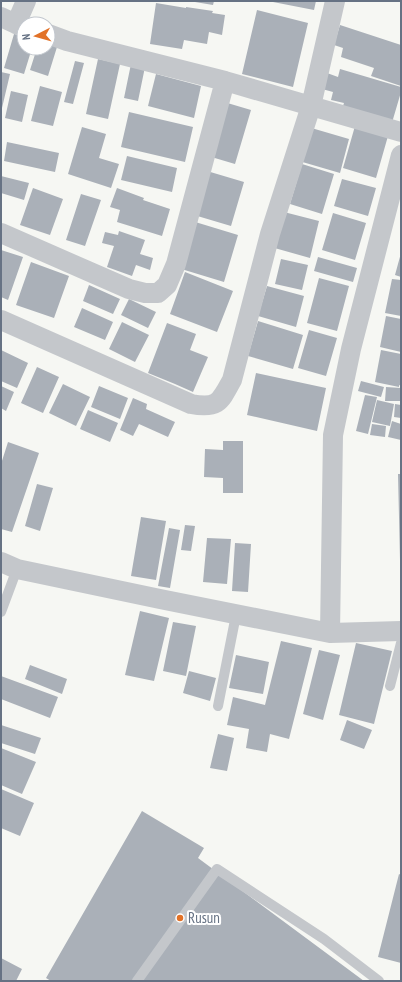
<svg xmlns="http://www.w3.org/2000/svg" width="402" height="982" font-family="'PT Sans Narrow',sans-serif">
  <rect width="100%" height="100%" fill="#f6f7f3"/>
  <path fill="#aab0b8" d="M195,1H214L213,5L195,2Z
    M273,1H316L314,10L273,2Z
    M156,3L186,8V7L213,11L212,13L225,15L222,35L209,32L207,44L184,40L182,49L150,44Z
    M257,10L308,23L293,87L242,74Z
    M340,25L401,45V86L371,76L374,68L341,57L343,48L334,45Z
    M14,34L24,36V48H32L24,74L4,68Z
    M48,44L57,47L48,76L30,70L37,48H48Z
    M98,59L120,64L108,119L86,114Z
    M75,61L84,63L73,104L64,102Z
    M131,64L145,67L138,101L124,98Z
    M340,69L401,87V92L391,126L341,112L344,103L331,100L333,92L322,89L327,73L338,77Z
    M1,72L10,74L2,108H1Z
    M156,74L201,86L194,118L148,106Z
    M40,86L62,92L53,126L31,121Z
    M11,91L28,95L22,122L5,118Z
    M224,102L251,110L235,164L208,156Z
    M129,112L193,127L185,162L121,147Z
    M355,126L388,136L376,178L343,168Z
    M82,127L106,134L99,158L119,164L111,188L68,174Z
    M308,127L349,139L340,173L299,161Z
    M7,142L59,153L55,172L4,161Z
    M127,156L177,168L172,192L121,180Z
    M302,164L334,174L322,214L290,204Z
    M207,171L244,182L231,226L194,215Z
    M1,176L29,183L24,200L1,193Z
    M342,179L376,188L368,216L334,206Z
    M33,188L63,199L50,235L20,225Z
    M117,188L144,198L143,200L170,209L162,236L117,222L120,210L110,207Z
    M81,194L101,200L85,246L66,240Z
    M280,211L319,221L310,258L271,247Z
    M333,213L366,223L355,260L322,250Z
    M192,221L238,235L224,282L178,268Z
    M119,231L145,240L140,254L153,258L150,270L136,265L132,276L107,267L114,246L102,243L105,232L118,235Z
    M1,250L23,257L8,300L1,297Z
    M401,253V277L395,275Z
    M318,257L357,268L353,282L314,271Z
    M281,259L308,265L302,290L275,284Z
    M31,262L69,276L54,318L16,305Z
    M185,272L233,291L217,332L170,314Z
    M319,278L349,286L337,331L307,323Z
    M392,279L401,280V316L385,313Z
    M89,285L120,299L113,314L83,301Z
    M267,286L304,296L296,327L258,316Z
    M129,299L156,312L148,328L121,315Z
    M82,308L113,322L105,340L74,327Z
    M386,316L401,319V352L380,347Z
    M258,321L303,335L293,369L248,356Z
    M122,322L149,335L135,362L109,349Z
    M167,323L196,334L190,350L208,357L193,392L175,384L148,373Z
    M309,330L337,338L326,376L298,368Z
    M1,350L28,363L17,388L1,381Z
    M381,350L401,354V386L399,385V387L375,382Z
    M37,367L59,377L43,413L21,403Z
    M256,373L326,388L317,431L247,415Z
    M361,381L384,387L381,397L358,391Z
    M63,384L90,397L76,426L49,413Z
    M1,386L14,392L6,411L1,408Z
    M99,386L128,398L120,419L91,407Z
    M386,387L401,388V401H385Z
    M365,395L377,397L368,434L356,431Z
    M133,398L147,404L146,409L175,422L168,437L139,424L133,436L120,430Z
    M377,400L394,404L390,426L372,422Z
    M395,404L401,405V418L394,417Z
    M88,410L118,423L110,442L80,429Z
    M392,421L401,424V440L388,437Z
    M372,424L386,426L385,437L370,435Z
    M223,441H243V493H223V478L204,477L205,449L223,450Z
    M8,442L39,453L12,532L1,529V464Z
    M398,474H401V560H400Z
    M37,484L53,488L40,531L25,526Z
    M141,517L166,521L156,580L131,576Z
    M185,525L195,526L191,551L181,550Z
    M169,528L180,530L170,588L158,586Z
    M207,538L231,539L227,584L203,582Z
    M235,543L251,544L248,592L232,591Z
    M140,611L169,618L154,681L125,675Z
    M173,622L196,626L186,676L163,671Z
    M281,641L312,648L289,739L270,734L267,752L246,748L249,729L227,725L233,697L265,705Z
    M356,643L392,651L374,724L339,715Z
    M319,650L340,655L323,720L303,714Z
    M236,655L269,662L263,694L229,688Z
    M30,665L67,679L62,694L25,679Z
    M189,671L216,678L210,701L183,693Z
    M1,676L58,697L50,718L1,699Z
    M347,720L372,730L364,749L340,740Z
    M1,725L41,738L35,754L1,743Z
    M218,734L234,738L227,771L210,768Z
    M1,748L36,762L22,794L1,785Z
    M1,789L34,803L20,836L1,828Z
    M142,811L204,848L198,858L364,981H51L46,978Z
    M399,874L401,875V963L378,957Z
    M1,958L22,969L16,981H1Z"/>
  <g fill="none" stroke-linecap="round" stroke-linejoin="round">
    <path stroke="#c4c7cb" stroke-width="10" d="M1,612L17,569
      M390,686L401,643
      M218,706L236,615
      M137,981L217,869L324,939L379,981"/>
    <path stroke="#c4c7cb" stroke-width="20" d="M1,17L16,24L24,26
      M16,24L26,1
      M48,34L67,41L225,81L311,106L401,132
      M1,233L129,289L145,293H158L167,285L176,264L225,81
      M1,320L191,404C218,409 220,402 232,380L270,234L311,106L335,1
      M1,562L17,569L160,599L330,633L401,631
      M330,633L333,435L351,349L401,155"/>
  </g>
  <circle fill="#e27228" stroke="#fff" stroke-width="1.5" cx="180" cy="918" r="4"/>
  <g text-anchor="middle" stroke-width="4" stroke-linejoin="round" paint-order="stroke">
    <g font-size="15" fill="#667284" stroke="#fff" text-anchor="start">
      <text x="188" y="923">Rusun</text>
    </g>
  </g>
  <rect width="402" height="982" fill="none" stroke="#667284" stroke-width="4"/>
  <g transform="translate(36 36) rotate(264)"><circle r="19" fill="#ffffff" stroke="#c2c7ce"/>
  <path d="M0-3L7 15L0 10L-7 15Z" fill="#e27228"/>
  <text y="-6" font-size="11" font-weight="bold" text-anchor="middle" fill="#667284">N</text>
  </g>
</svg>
